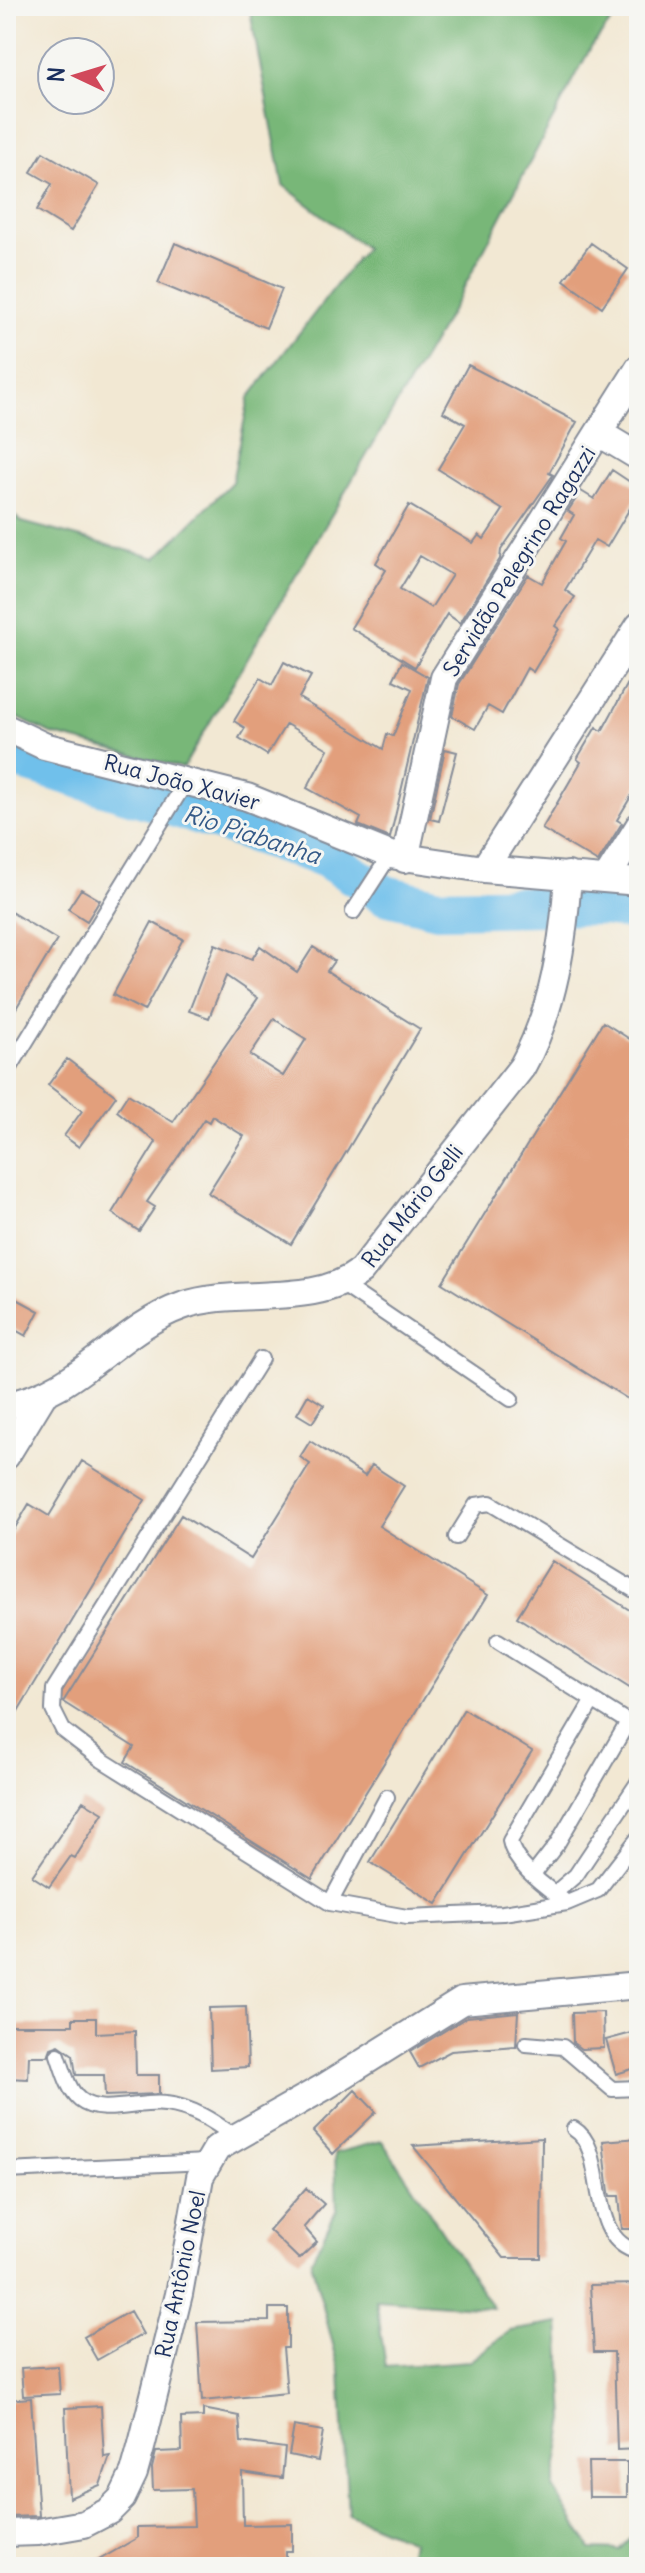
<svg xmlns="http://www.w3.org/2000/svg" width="645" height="2573" font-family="Delius,sans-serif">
  <rect width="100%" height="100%" fill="#f6f6f2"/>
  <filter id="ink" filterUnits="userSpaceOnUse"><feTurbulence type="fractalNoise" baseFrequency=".0125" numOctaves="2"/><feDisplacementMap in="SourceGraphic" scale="16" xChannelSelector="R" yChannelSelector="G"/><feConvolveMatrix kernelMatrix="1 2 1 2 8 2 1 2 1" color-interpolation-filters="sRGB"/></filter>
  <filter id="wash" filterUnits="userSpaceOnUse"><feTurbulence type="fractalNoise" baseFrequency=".006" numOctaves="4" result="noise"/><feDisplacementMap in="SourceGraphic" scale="32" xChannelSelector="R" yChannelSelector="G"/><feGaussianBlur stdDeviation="1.8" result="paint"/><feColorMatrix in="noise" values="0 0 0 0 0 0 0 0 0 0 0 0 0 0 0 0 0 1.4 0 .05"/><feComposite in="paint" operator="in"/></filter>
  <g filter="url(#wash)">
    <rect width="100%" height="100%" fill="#f2e8d3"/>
    <path fill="#78b778" stroke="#4a736b" stroke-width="2" d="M249,6H624L591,47L453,308L183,768L51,734L6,712V509L22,522L156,558L232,482L249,398L365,248L283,185Z
      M382,2141L493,2308L376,2300L386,2367L470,2361L510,2331L559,2323L565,2419L553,2488L591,2549L620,2550L639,2530V2567H407L412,2541L348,2514L340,2371L311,2261L337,2209L335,2153Z"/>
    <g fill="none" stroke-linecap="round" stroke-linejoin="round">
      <path stroke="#70c0eb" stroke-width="40" d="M6,756L215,820L326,858L385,895L438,908L601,905L639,912"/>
    </g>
    <g id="blocks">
      <path fill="#e29f7b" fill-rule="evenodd" d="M43,152L99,185L71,231L37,210L52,184L31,172Z
        M175,243L282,289L266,328L158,283Z
        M591,243L628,269L602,307L564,280Z
        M468,365L577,422L549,473L553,475L501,550L500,559L460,623L447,614L415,667L351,628L386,570L376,563L409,505L473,543L479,535L484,539L503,510L438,469L465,424L443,412ZM420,556L452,575L431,608L400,589Z
        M612,470L639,488V493L607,547L595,540L565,590L575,597L555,626L559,629L533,672L527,668L502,714L488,706L475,729L452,716L459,684L528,575L542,583L566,541L561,538L574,515L568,511L581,491L594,499Z
        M284,662L311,676L299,698L383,749L387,734L393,736L412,689L393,680L402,662L428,677L390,838L358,825L361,818L307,788L328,749L286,724L267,755L239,738L245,728L234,721L260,678L272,685Z
        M639,663V783L617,820L622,823L598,862L542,829L581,762L577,759L596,727L602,731Z
        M445,749L457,752L439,821L430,819Z
        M81,889L100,900L87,921L68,909Z
        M6,909L57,940L6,1025Z
        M152,922L183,939L144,1011L113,995Z
        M215,944L252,959L260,946L297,972L313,947L334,961L327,971L420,1029L291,1244L208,1193L244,1136L212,1116L209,1122L204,1119L147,1202L155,1207L139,1231L112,1213L156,1142L117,1111L128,1094L173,1122L258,998L226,976L209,1018L189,1011ZM274,1019L306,1039L283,1076L250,1055Z
        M603,1022L639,1045V1406L442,1283Z
        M67,1059L116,1096L79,1147L64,1136L82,1111L48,1085Z
        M6,1293L39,1311L26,1336L6,1325Z
        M308,1395L324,1405L312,1423L297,1414Z
        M310,1441L365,1476L372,1465L404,1486L379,1526L488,1595L312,1879L125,1762L134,1747L63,1702L181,1515L251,1559L310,1464L300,1457Z
        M82,1461L145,1500L6,1731V1543L29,1504L49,1516Z
        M552,1561L639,1616V1694L517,1617Z
        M464,1709L532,1751L437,1904L370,1862Z
        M83,1801L103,1813L75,1858L71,1856L49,1887L32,1876Z
        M246,2007L248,2067L211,2069L209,2008Z
        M518,2012L516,2046L451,2051L419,2068L410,2052L467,2017Z
        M603,2012L604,2048L581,2049L573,2043L572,2013Z
        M73,2018H96V2033L135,2031L136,2075H159V2094L105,2096L104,2075H76L73,2055L59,2045L51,2048L48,2056H29L28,2079L6,2078V2025H73Z
        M639,2031V2067L616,2074L606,2040Z
        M355,2090L376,2112L333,2154L313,2132Z
        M542,2138L541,2258H504L413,2146Z
        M639,2138V2229H622L619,2196H610L609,2192L603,2141Z
        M306,2188L324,2204L304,2227L317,2242L299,2259L269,2230Z
        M639,2284V2449L617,2450L614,2352H594L590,2285Z
        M269,2308H288V2348H283L287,2393L202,2401L197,2322L269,2321Z
        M130,2311L143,2334L97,2360L84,2337Z
        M58,2366L60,2394L23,2396L21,2368Z
        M31,2398L39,2516L6,2517V2400Z
        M101,2406L104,2457L110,2456L100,2485L69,2498L65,2408Z
        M203,2409L239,2416L241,2442L285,2448L282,2478L242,2472L243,2525L292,2524V2551H286V2567H87L137,2538V2527L194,2526L192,2489L153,2490L152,2468L156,2452L182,2451L181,2418L203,2417Z
        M294,2426L323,2431L318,2461L289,2455Z
        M588,2462H627V2497H589Z"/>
    </g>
  </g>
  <g filter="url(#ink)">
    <use href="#blocks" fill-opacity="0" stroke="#868c98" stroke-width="2"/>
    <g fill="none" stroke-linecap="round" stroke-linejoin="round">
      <g stroke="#868c98" stroke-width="18">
        <path id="service" d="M353,912L390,855
          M6,1074L187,780
          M343,1285L511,1399
          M261,1359L54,1689L53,1710L63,1730L102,1760L330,1903L407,1917L503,1913L567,1903L598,1890L639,1837
          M456,1537L476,1505L490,1503L639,1593
          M498,1641L639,1729
          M533,1875L557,1844L628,1722
          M555,1893L576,1875L639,1781
          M330,1903L387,1797
          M567,1903C548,1888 514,1866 510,1841L593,1700
          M526,2044L563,2047L612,2089L639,2088
          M58,2055C63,2069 68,2090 80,2100C101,2117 141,2100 166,2104C192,2107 213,2121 234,2136
          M574,2129C610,2150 583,2240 639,2252
          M6,2171L207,2162"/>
      </g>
      <g stroke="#868c98" stroke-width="30">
        <path id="minor" d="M599,433L639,457
          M6,728L44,746L247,797L390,855L484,869L639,882
          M405,859L444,678L639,368
          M484,869L639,626
          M606,879L639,826
          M6,1405C76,1395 117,1329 182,1306C239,1286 311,1309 361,1271L522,1067C554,1010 564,939 568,875
          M6,1456L42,1397
          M6,2533L38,2532L84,2524L109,2511L122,2498L134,2473L142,2444L179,2294L200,2177L217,2148L326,2086L462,2001L639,1985"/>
      </g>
      <use href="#service" stroke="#fff" stroke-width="14"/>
      <use href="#minor" stroke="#fff" stroke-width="26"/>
    </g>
  </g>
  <g text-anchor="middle" stroke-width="6" stroke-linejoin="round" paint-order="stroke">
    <g font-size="22" fill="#1b2f5e" stroke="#f6f6f2">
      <text transform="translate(519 561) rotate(-58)" y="8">Servidão Pelegrino Ragazzi</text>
      <text transform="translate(182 782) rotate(15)" y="8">Rua João Xavier</text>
      <text transform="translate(412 1206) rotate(-52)" y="8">Rua Mário Gelli</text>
      <text transform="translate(180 2274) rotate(-78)" y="8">Rua Antônio Noel</text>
    </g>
    <g font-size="24" font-style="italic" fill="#355a88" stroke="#f6f6f2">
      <text transform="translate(252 835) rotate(18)" y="8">Rio Piabanha</text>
    </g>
  </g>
  <rect width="645" height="2573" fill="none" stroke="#f6f6f2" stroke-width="32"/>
  <g transform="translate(76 76) rotate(274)"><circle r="38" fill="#f6f6f2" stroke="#9ea6b7" stroke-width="2"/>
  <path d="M0-6L14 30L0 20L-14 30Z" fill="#d1495b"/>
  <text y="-12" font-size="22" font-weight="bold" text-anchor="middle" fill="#1b2f5e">N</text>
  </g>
</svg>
